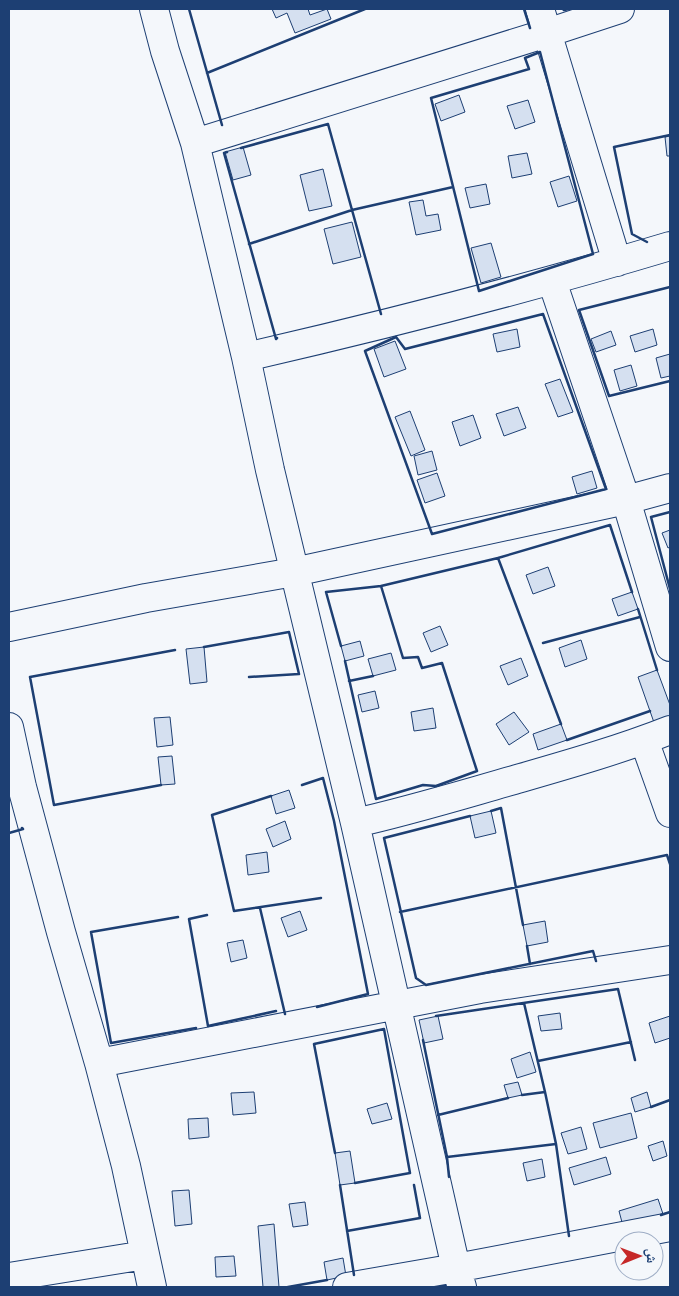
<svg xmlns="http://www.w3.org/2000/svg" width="679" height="1296" font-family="'IBM Plex Serif','Noto Naskh Arabic',serif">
  <rect width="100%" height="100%" fill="#f4f7fb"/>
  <path fill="#d5e0f0" stroke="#1d3f73" d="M272,9H308L310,15L327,9L331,19L295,33L287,13L276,18Z
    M459,95L465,112L441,121L435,104Z
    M528,100L535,122L515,129L507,106Z
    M670,136V156H667L665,137Z
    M243,147L251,175L233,180L225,152Z
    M527,153L532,174L512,178L508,156Z
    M323,169L332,206L309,211L300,175Z
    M569,176L577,201L558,207L550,182Z
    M486,184L490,204L470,208L465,188Z
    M423,200L426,216L438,214L441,230L416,235L409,202Z
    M352,222L361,257L333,264L324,229Z
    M491,243L501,277L481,283L471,248Z
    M517,329L520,347L497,352L493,334Z
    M653,329L657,345L635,352L630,336Z
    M611,331L616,345L596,352L591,339Z
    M395,341L406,369L384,377L374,349Z
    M670,354V376L661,378L656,358Z
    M631,365L637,386L620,391L614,370Z
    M560,379L573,412L558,417L545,384Z
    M518,407L526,428L504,436L496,414Z
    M410,411L425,450L411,456L395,417Z
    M473,415L481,438L460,446L452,422Z
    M432,451L437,470L418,475L414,456Z
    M592,471L597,488L577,494L572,477Z
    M437,473L445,496L425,503L417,480Z
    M670,530V547L668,548L662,533Z
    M548,567L555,586L533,594L526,575Z
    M632,592L638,609L618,616L612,599Z
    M440,626L448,645L431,652L423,633Z
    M581,640L587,659L565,667L559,648Z
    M360,641L364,656L345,661L341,646Z
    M204,647L207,682L190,684L186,649Z
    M391,653L396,670L373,676L368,659Z
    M521,658L528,676L508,685L500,666Z
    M657,670L670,705V726L657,731L638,677Z
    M375,691L379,708L362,712L358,695Z
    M433,708L436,728L414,731L411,712Z
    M514,712L529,732L509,745L496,724Z
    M170,717L173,745L157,747L154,718Z
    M561,724L567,740L538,750L533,734Z
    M172,756L175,784L161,785L158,757Z
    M289,790L295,808L276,814L271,796Z
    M491,811L496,833L475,838L470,816Z
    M285,821L291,839L273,847L266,829Z
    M267,852L269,872L248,875L246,855Z
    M300,911L307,930L288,937L281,918Z
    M545,921L548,942L527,946L523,925Z
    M243,940L247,958L231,962L227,943Z
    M560,1013L562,1029L541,1031L538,1016Z
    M438,1016L443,1039L424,1043L419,1020Z
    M670,1016V1038L655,1043L649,1023Z
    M530,1052L536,1072L517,1078L511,1059Z
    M518,1082L522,1095L508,1098L504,1085Z
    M254,1092L256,1113L233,1115L231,1093Z
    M647,1092L651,1107L635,1112L631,1098Z
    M387,1103L392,1119L372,1124L367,1109Z
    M631,1113L637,1138L600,1148L593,1123Z
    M208,1118L209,1137L189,1139L188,1119Z
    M581,1127L587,1149L568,1154L561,1133Z
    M663,1141L667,1156L653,1161L648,1146Z
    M350,1151L355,1183L340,1185L335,1153Z
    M606,1157L611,1174L574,1185L569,1168Z
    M542,1159L545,1177L527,1181L523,1163Z
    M189,1190L192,1224L175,1226L172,1191Z
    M658,1199L663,1214L623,1226L619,1211Z
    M305,1202L308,1225L293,1227L289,1204Z
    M274,1224L279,1287H263L258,1226Z
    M234,1256L236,1276L216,1277L215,1257Z
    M343,1258L346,1276L327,1280L324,1262Z"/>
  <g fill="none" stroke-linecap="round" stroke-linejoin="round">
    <g stroke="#1d3f73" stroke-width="30">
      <path id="street" d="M154,9L165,51L195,143L246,357L270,470L355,823L456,1268L462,1287
        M540,9L617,262
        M195,143L547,33L620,9
        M552,281L626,500L670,647
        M246,357C389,324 530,288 670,246
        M9,627L146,598L294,572L626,500L670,488
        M9,727L22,787L61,932L99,1063L126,1166L152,1287
        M644,740L670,813
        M355,823C409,811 461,795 514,780C566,765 619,750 670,730
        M99,1063L480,989L670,960
        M9,1277L145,1255
        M347,1287L456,1268L670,1227"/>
    </g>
    <use href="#street" stroke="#f4f7fb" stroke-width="28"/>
    <path stroke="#1d3f73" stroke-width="2.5" d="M189,9L222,125
      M524,9L530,28
      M563,9L564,10L569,9
      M540,52L593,254L479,291L431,98L529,69L525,58Z
      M207,73L365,9
      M241,148L328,124L352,210L453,187
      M227,152L224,153L276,339L277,338
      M647,242L632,234L614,147L670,135
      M249,244L352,210L381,314
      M670,287L579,310L609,396L670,381
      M543,314L606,489L432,534L365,351L396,337L405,349Z
      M670,512L651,517L670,589
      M638,609L657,670
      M543,643L640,617
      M341,646L326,592L381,586L498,558
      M204,647L289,632L299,674L249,677
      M345,661L376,799L423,785L436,786L477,771L442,663L422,668L418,657L403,658L381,586
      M349,681L373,676
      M561,724L498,558L610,525L632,592
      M567,740L650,711
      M161,785L54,805L30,677L175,650
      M302,785L323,778L334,821L368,994L317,1007
      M271,796L212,815L234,911L321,898
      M491,811L501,808L523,925
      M470,816L384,838L416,978L426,985L593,951L596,961
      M9,833L23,829L22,828
      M260,908L285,1014
      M400,912L667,855L670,864
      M207,915L189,919L208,1026L276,1011
      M178,917L91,932L111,1043L196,1028
      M527,946L530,964
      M524,1003L545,1092L556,1144L569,1236
      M436,1016L618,989L635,1060
      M423,1040L447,1157L449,1177
      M538,1061L631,1042
      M522,1095L545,1092
      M651,1107L670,1100
      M438,1115L508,1098
      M335,1153L314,1044L384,1029L410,1173L355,1183
      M447,1157L556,1144
      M340,1185L354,1275
      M661,1215L670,1212
      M347,1231L420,1218L414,1185
      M288,1287L327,1280"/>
  </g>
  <rect width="679" height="1296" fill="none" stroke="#1d3f73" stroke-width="20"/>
  <g transform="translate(639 1256) rotate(89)"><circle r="24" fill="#f4f7fb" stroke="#9eadc5"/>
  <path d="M0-4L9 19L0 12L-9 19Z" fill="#c62828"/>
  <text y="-8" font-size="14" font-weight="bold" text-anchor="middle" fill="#1d3f73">ش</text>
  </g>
</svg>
